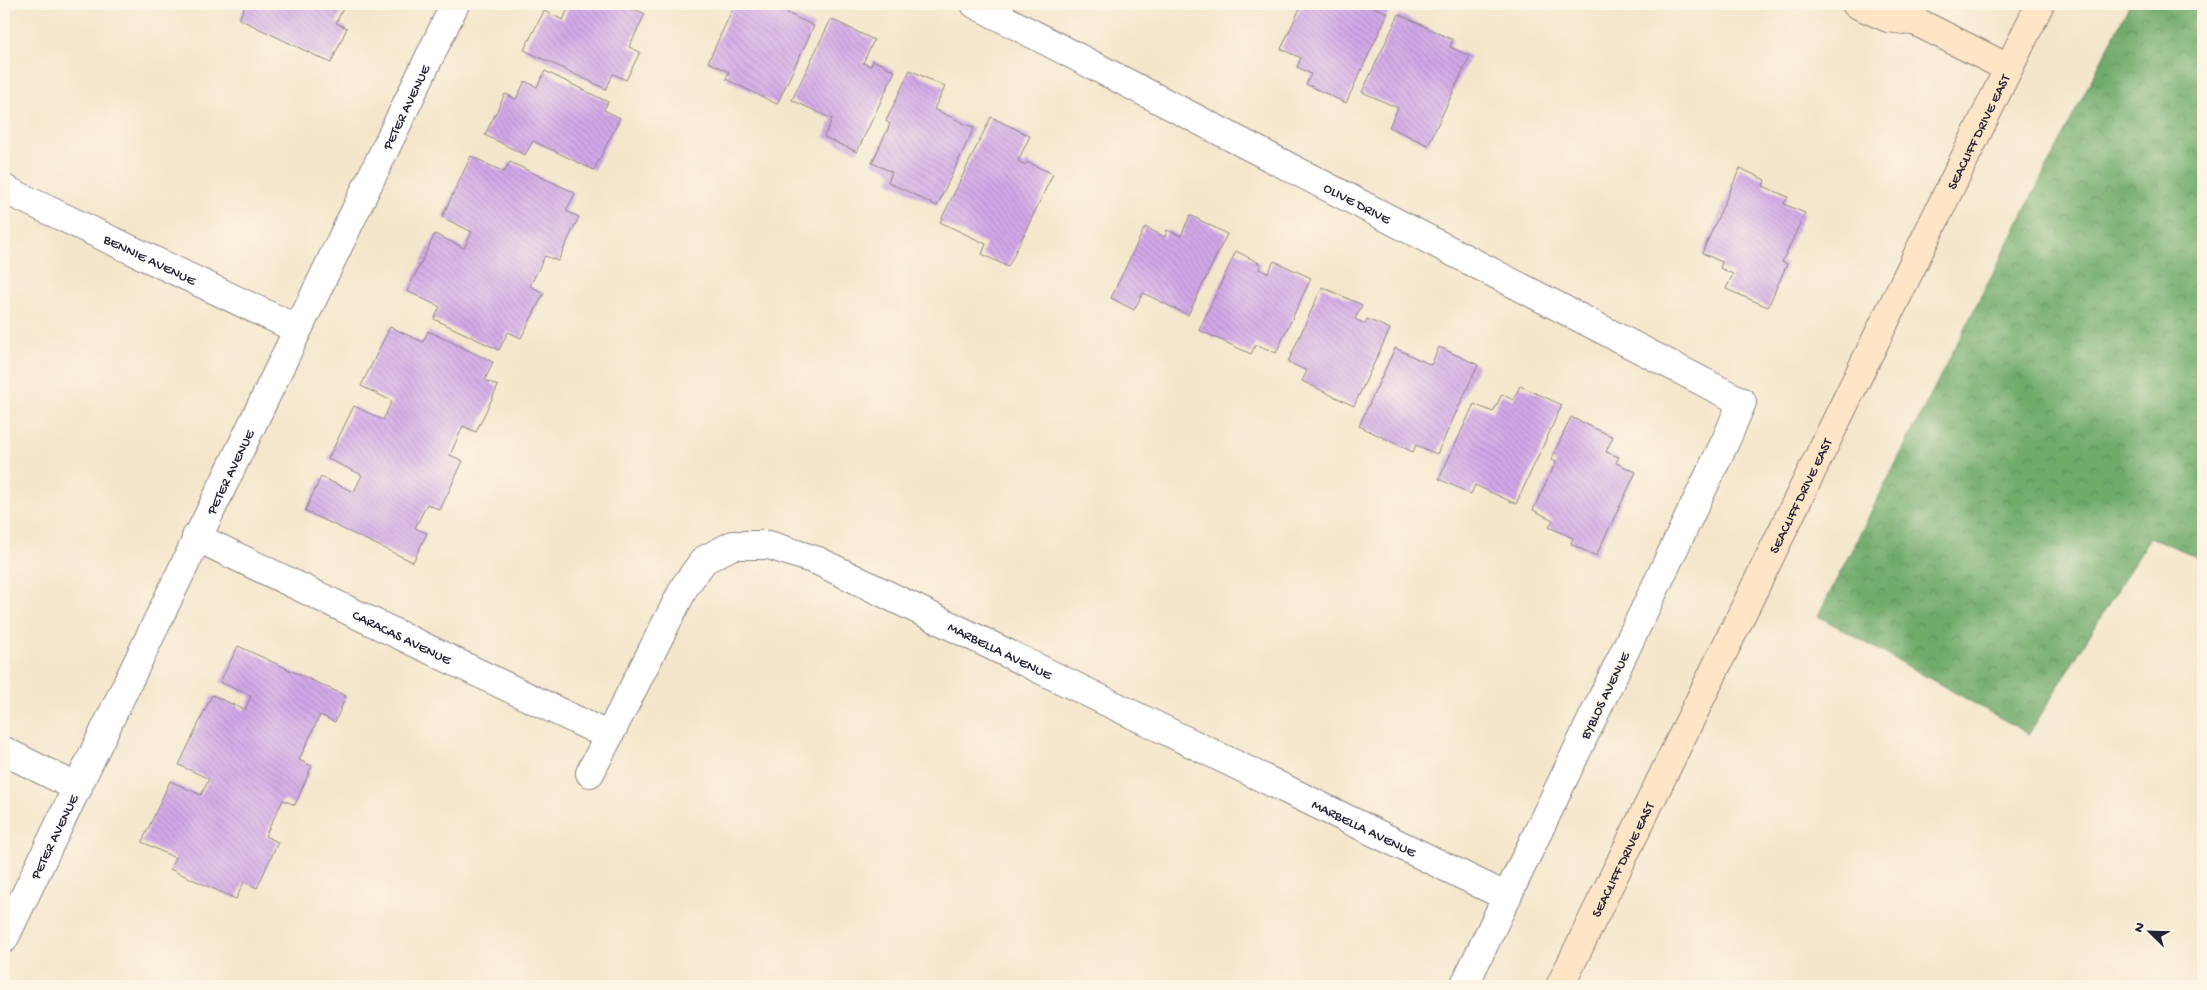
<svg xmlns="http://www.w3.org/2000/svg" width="2207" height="990" font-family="'Gochi Hand',sans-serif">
  <defs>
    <pattern id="forest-crowns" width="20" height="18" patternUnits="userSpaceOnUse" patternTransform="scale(1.25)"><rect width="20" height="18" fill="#6fab6b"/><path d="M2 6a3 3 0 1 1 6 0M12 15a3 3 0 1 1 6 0" fill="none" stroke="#5b8b59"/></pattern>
    <pattern id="building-back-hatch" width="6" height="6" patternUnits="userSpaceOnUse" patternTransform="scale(1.25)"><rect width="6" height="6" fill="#d1a8e8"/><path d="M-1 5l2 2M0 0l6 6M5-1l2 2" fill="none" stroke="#b390c8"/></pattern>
  </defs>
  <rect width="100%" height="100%" fill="#fcf5e5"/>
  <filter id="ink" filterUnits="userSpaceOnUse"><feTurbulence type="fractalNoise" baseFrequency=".02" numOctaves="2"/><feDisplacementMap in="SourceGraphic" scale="10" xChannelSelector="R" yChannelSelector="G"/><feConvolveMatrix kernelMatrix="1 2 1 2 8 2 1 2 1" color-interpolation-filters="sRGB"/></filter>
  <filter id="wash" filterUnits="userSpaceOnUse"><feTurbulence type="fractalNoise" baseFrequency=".0096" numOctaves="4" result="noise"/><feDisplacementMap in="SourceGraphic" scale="20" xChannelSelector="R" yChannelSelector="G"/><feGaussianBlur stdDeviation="1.12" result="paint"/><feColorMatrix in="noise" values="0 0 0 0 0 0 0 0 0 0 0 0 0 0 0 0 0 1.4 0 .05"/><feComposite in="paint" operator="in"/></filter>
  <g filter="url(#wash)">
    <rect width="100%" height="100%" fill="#f4e6cb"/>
    <path fill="url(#forest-crowns)" stroke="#486653" d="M2130,4H2203V559L2150,537L2029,734L1818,616Z"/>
    <g id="blocks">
      <path fill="url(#building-back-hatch)" d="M246,4H345L336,23L347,28L331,63L239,19Z
        M570,4H624L645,14L629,47L640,52L626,80L613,74L606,89L524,50L544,11L563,20Z
        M735,4H784L781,10L814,26L777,104L726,79L729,72L708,62Z
        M1302,4H1366L1388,13L1346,103L1306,84L1311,74L1297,67L1301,58L1281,49Z
        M1399,14L1453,40L1450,47L1470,56L1428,145L1389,127L1398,108L1362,92Z
        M831,19L874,40L863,63L871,66L873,60L895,71L857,152L824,137L832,119L792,100Z
        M910,70L945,87L934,109L974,128L937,206L888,182L892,172L872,163L890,124L886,121Z
        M545,71L608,102L604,110L620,118L594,170L533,141L525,155L485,135L505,94L516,99L525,81L537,87Z
        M991,117L1030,136L1018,161L1025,165L1027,162L1053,174L1008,267L982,254L986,244L940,222Z
        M471,156L504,172L510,162L575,193L566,211L579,217L558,261L545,256L530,286L544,293L521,338L508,332L499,350L434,319L440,307L407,291L435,234L464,248L472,232L442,217Z
        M1740,168L1765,180L1763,186L1788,197L1784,204L1805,213L1782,262L1787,264L1768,307L1726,289L1733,274L1720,268L1722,262L1702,253Z
        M1190,215L1227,234L1188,315L1143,293L1134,310L1111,298L1145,227L1165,237L1167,230L1181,236Z
        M1236,251L1261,264L1259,269L1268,273L1274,261L1311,278L1276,353L1256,344L1251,354L1199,330Z
        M1322,287L1362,305L1355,319L1365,324L1367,319L1390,329L1354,406L1302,381L1307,371L1288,362Z
        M390,327L423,342L428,331L493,362L485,380L498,386L476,432L463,426L450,455L463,461L440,510L427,504L415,528L427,533L413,562L305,511L321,477L354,492L362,475L328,459L354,406L383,420L392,401L361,386Z
        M1439,347L1478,365L1437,454L1416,445L1413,452L1359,426L1395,348L1431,365Z
        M1520,386L1562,405L1516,504L1475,485L1471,494L1439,479L1474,404L1493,412L1502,394L1513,400Z
        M1571,417L1613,437L1606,452L1619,457L1616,463L1636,472L1596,556L1571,544L1573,538L1549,527L1553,520L1533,510L1556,462L1551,460Z
        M238,646L346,696L335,722L320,715L299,760L312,766L295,805L283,800L265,836L278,842L257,888L244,882L236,899L170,869L175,858L142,842L170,781L201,795L209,779L179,765L212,695L245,710L251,696L220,682Z"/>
    </g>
  </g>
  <g filter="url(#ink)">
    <use href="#blocks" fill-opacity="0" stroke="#8b8483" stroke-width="1"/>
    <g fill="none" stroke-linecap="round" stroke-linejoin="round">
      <g stroke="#8b8483" stroke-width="30">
        <g id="street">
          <path id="s1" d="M975,4L1742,402L1726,440L1464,986"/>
          <path id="s2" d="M4,189L297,329"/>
          <path id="s3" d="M196,537L609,736"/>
          <path d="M4,751L78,788"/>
          <path id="s4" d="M590,773L685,586L704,560L733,545H769L818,561L1507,897"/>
          <path id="s5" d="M4,939L455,4"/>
        </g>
      </g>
      <g stroke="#8b8483" stroke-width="30">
        <g id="secondary">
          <path d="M1856,4L1888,18L1911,21"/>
          <path d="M1892,4L1915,21L2008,68"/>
          <path id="s6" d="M1560,986L2040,4"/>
        </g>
      </g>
      <use href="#street" stroke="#fff" stroke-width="28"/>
      <use href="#secondary" stroke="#fde5c5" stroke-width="28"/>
    </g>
  </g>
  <g text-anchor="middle" stroke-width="4" stroke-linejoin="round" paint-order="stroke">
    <g font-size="14" fill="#22223b" stroke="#fcf5e5">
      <text dy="5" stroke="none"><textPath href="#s5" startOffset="924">PETER AVENUE</textPath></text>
      <text dy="5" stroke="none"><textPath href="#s6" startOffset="951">SEACLIFF DRIVE EAST</textPath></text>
      <text dy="5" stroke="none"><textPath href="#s1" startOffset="431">OLIVE DRIVE</textPath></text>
      <text dy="5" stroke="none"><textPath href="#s2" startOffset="162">BENNIE AVENUE</textPath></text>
      <text dy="5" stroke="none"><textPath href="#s5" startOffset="519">PETER AVENUE</textPath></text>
      <text dy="5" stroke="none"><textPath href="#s6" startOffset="546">SEACLIFF DRIVE EAST</textPath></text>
      <text dy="5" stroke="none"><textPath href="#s3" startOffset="229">CARACAS AVENUE</textPath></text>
      <text dy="5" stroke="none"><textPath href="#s4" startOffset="565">MARBELLA AVENUE</textPath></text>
      <text transform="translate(1604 695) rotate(-64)" y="5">BYBLOS AVENUE</text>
      <text dy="5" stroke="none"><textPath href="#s4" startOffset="970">MARBELLA AVENUE</textPath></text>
      <text dy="5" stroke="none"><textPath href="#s5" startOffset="114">PETER AVENUE</textPath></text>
      <text dy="5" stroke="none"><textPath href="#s6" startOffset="141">SEACLIFF DRIVE EAST</textPath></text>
    </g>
  </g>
  <rect width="2207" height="990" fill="none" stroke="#fcf5e5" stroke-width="20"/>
  <g transform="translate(2150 932) rotate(293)" stroke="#fcf5e5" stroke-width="4" paint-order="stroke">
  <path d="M0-4L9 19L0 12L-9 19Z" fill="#22223b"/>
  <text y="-8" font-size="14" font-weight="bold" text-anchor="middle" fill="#22223b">N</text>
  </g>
</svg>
